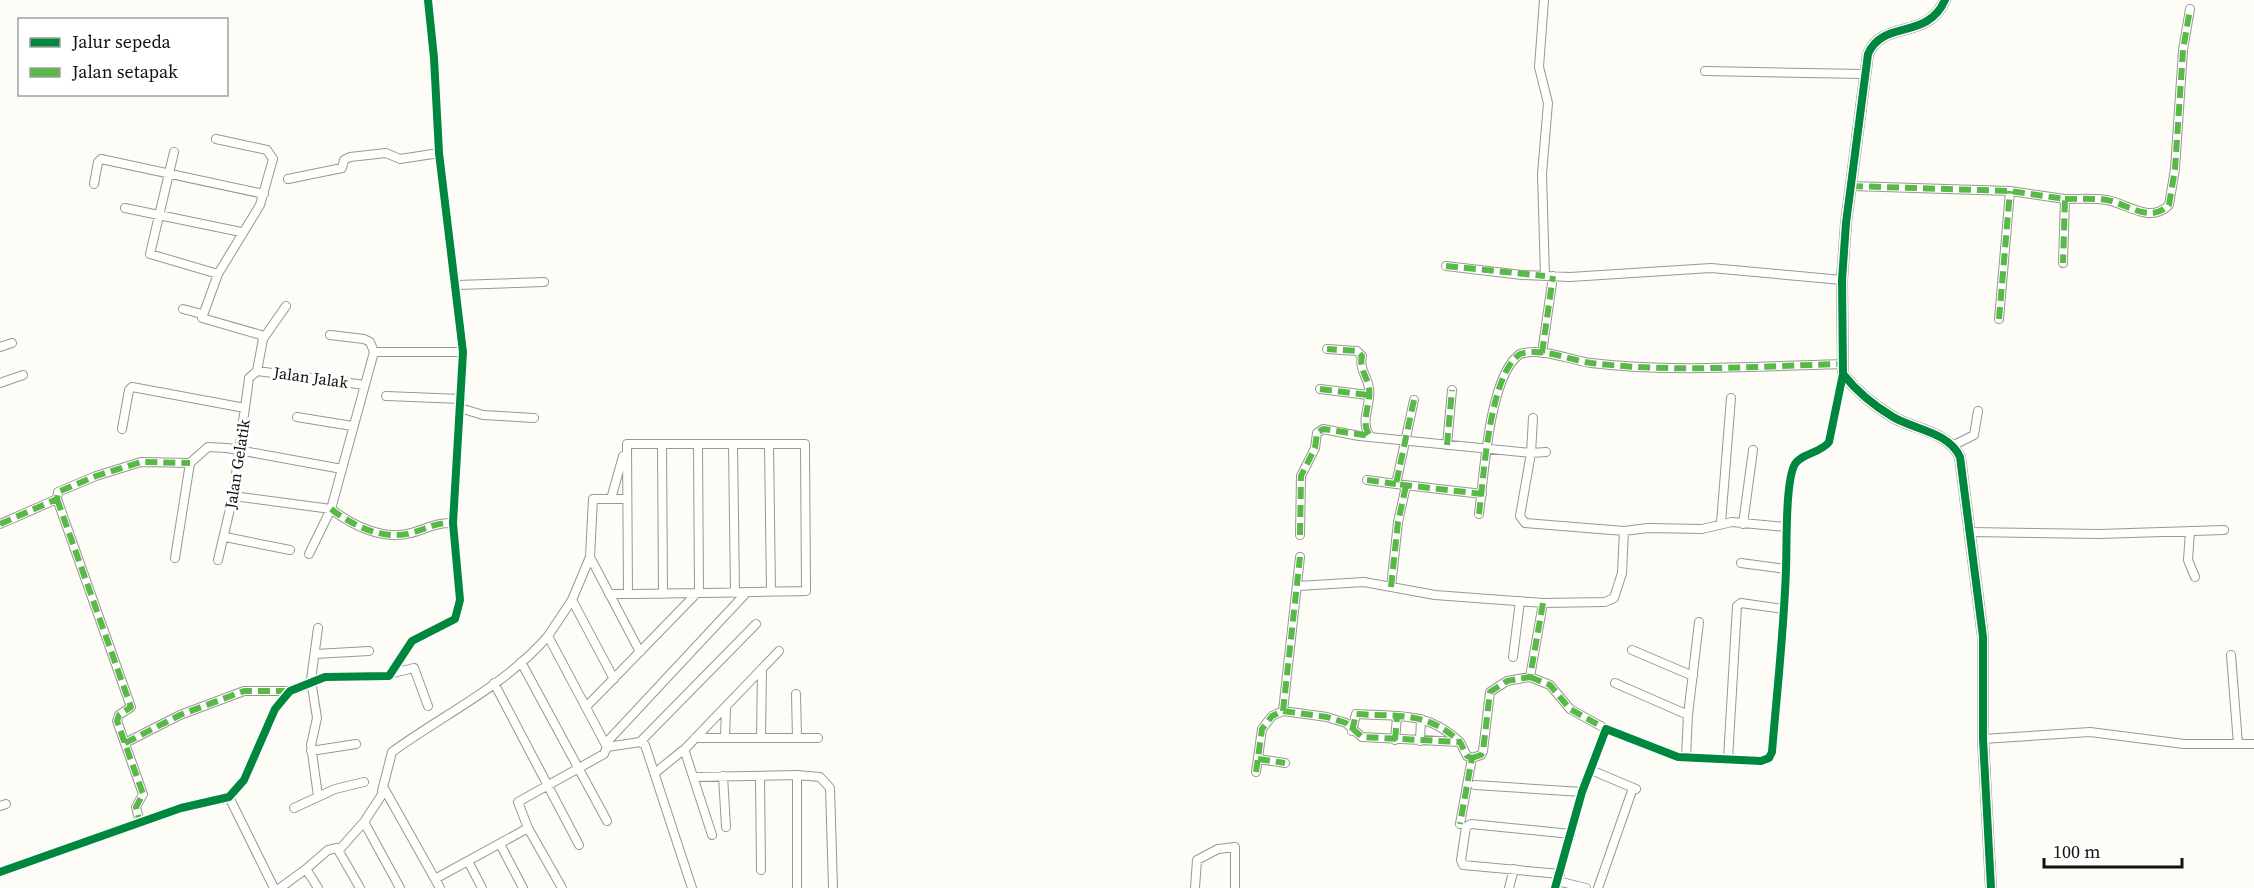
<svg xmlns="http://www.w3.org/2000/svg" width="2254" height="888" font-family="'Source Serif 4',serif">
  <rect width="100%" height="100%" fill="#fdfcf7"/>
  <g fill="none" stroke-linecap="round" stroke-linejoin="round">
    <g stroke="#979795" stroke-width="10">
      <path id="minor" d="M1544,0L1539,67L1548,103L1542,174L1545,276
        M1705,71L1864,74
        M174,152L150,254L218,274L260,205L273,159L267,150L216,139
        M288,179L342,168L344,160L350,157L386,153L400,159L439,153
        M94,184L98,162L101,159L264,194
        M1851,186L2010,191L2065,199L2063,263
        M2065,199C2079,199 2093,198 2107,200C2128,204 2150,224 2169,205L2175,169L2183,50L2190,9
        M125,208L241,232
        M1446,266L1522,275L1570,277L1711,268L1842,280
        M218,274L202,318L261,335L263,339L257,371
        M457,285L544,282
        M183,309L202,314
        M1999,319L2010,191
        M330,335L364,339L370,342L374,352
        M263,339L286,306
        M0,347L12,343
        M1327,349L1357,351L1362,356C1359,370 1367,375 1369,388C1372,403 1359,422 1370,436
        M1542,353L1553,276
        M257,371L365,385
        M0,383L23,375
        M1320,389L1368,395
        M386,396L461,399
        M1414,400L1396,484L1482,494
        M460,408L483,415L534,418
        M297,417L352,426
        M1533,418L1531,453L1546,452
        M122,429L129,390L132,387L245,408
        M662,444L663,594
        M698,444L699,593
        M733,444L735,593
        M769,444L771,592
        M1447,445L1452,390
        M1954,445L1974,435L1978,411
        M1367,480L1396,484
        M233,496L331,509L374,352H463
        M57,499L131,707L119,715L117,721L143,794L136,807L140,823
        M611,499L623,456
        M1479,514C1484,476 1489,375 1520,354C1541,347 1570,360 1591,363C1674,373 1760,366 1843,364
        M1721,523L1731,398
        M0,524L57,499L58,492L96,476L141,462L190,463
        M1743,524L1753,450
        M2190,531L2188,560L2195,577
        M1969,532L2099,534L2224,530
        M1300,535L1301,476L1315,448L1317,433L1323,429L1359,436L1531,453L1520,516L1525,523L1624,531L1648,528L1702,529L1732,522L1786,527
        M225,537L290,550
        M309,554L331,509C352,525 383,541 411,533C426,529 437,522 453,523
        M590,557L640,652
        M175,558L190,463L208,447L227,448L342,469
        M218,560L233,496L249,378L257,371
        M1741,563L1786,569
        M1298,586L1364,582L1435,595L1543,603L1605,602L1614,598L1622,573L1624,531
        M1391,587L1398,522L1406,486
        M609,594C675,594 741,592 806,591L805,444H627L628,594
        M572,600L614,679
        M318,628L311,680L317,718L311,745L318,796
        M548,636L572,600L590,557L593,499H627
        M1632,650L1693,676
        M315,654L369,651
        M2231,655L2238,744
        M1513,657L1520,601
        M521,662L607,821
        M393,673L414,668L428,706
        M1530,677L1550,685L1570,709L1606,729
        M494,683L579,845
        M1615,683L1688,715
        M796,694L797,738
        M586,707L697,593
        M1283,711L1300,557
        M1352,731L1356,714C1399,717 1427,711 1460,742
        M695,738H818
        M725,738L726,707
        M761,738L762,669
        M1983,739L2090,732L2184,744H2254
        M1395,740L1397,717
        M1420,741L1421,719
        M640,742L756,624
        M125,743L180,715L244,691H290
        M606,743L747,592
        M607,747L640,742L645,745L692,888
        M311,751L356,744
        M683,751L779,651
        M1686,757L1688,715L1699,622
        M1472,758L1481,755L1483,751L1490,692L1507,681L1530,677L1543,603
        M1258,759L1285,763
        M1728,759L1737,606L1741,603L1784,609
        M1591,770L1636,789
        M1256,772L1262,729L1272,716L1283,711L1327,717L1346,723L1362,737L1460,742L1467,756L1472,758L1460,824
        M655,773L682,751L685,752L712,835
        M723,776L726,827
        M760,776L761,870
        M693,777L797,775
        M1475,785L1582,792
        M382,791L392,752C444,714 505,686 548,636L607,747L604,754L518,802L528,828L562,888
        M229,797L274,888
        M0,806L6,804
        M294,808L335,789L364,782
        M364,822L400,888
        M500,844L523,888
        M339,850L364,822L385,790L440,888
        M468,861L482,888
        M306,869L328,850L337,848L360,888
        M0,872L181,808L229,797L244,780L275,709L290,691L325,677L389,676L412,641L455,619L460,600L453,523L463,352L439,153L434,58L428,0
        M1560,874L1463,865L1461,860L1466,827L1471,824L1571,834
        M435,879L528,828
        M1557,881L1586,888
        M280,888L306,869L318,888
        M797,888V775L820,777L830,788L833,888
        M1195,888L1197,860L1218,849L1235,847V888
        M1509,888L1514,869
        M1555,888L1582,792L1606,729L1678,757L1761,761L1769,758L1772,752C1777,691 1784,630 1786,569C1787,547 1785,481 1795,464C1802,453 1821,453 1829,442L1843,374
        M1598,888L1633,788"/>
    </g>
    <g stroke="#979795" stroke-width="12">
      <path id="tertiary" d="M1945,0C1927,41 1883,19 1868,54L1846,223L1842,280L1843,374C1857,392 1873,405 1893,417C1915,430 1949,432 1960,457L1983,637V739L1991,888"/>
    </g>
    <use href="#minor" stroke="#fffffe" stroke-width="8"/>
    <use href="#tertiary" stroke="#fffffe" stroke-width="10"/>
    <path stroke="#58b947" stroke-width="6" stroke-dasharray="12 6" stroke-linecap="butt" d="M1851,186L2010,191L2065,199L2063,263
      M2065,199C2079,199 2093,198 2107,200C2128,204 2150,224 2169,205L2175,169L2183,50L2190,9
      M1446,266L1545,276
      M1999,319L2010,191
      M1542,353L1553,276
      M1320,389L1368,395
      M1414,400L1396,484L1482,494
      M1447,445L1452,390
      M1367,480L1396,484
      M57,499L131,707L119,715L117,721L143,794L136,807L140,823
      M331,509C352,525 383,541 411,533C426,529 437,522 453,523
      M1479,514C1484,476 1489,375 1520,354C1541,347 1570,360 1591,363C1674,373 1760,366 1843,364
      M0,524L57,499L58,492L96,476L141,462L190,463
      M1300,535L1301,476L1315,448L1317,433L1323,429L1370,436C1359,422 1372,403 1369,388C1367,375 1359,370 1362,356L1357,351L1327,349
      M1391,587L1398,522L1406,486
      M1530,677L1550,685L1570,709L1606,729
      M1283,711L1300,557
      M1352,731L1356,714C1399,717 1427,711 1460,742
      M1395,740L1397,717
      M125,743L180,715L244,691H290
      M1472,758L1481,755L1483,751L1490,692L1507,681L1530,677L1543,603
      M1258,759L1285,763
      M1256,772L1262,729L1272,716L1283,711L1327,717L1346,723L1362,737L1460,742L1467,756L1472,758L1460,824"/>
    <g stroke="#fff" stroke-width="11">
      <path id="cycleway" d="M1945,0C1927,41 1883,19 1868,54L1846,223L1842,280L1843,374C1857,392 1873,405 1893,417C1915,430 1949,432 1960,457L1983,637V739L1991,888
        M0,872L181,808L229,797L244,780L275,709L290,691L325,677L389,676L412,641L455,619L460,600L453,523L463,352L439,153L434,58L428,0
        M1555,888L1582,792L1606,729L1678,757L1761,761L1769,758L1772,752C1777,691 1784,630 1786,569C1787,547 1785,481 1795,464C1802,453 1821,453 1829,442L1843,374"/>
    </g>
    <use href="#cycleway" stroke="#00873e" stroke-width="8"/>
  </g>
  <g text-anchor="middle" stroke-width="6" stroke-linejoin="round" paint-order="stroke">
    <g font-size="16" fill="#111" stroke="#fff">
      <text transform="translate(311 377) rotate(8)" y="6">Jalan Jalak</text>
      <text transform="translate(237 464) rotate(-81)" y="6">Jalan Gelatik</text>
    </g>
  </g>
  <rect x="18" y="18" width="210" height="78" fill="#ffffff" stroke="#a0a0a0" stroke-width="1.5"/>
  <rect x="30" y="38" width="30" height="9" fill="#00873e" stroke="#a0a0a0" stroke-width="1.5"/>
  <text x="72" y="48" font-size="18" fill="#111111">Jalur sepeda</text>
  <rect x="30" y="68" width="30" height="9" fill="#58b947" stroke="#a0a0a0" stroke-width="1.5"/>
  <text x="72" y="78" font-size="18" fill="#111111">Jalan setapak</text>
  <path d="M2044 858v9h138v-9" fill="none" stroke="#111111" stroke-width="3"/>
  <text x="2053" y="858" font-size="18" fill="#111111" stroke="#ffffff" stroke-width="4.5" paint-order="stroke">100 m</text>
</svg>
